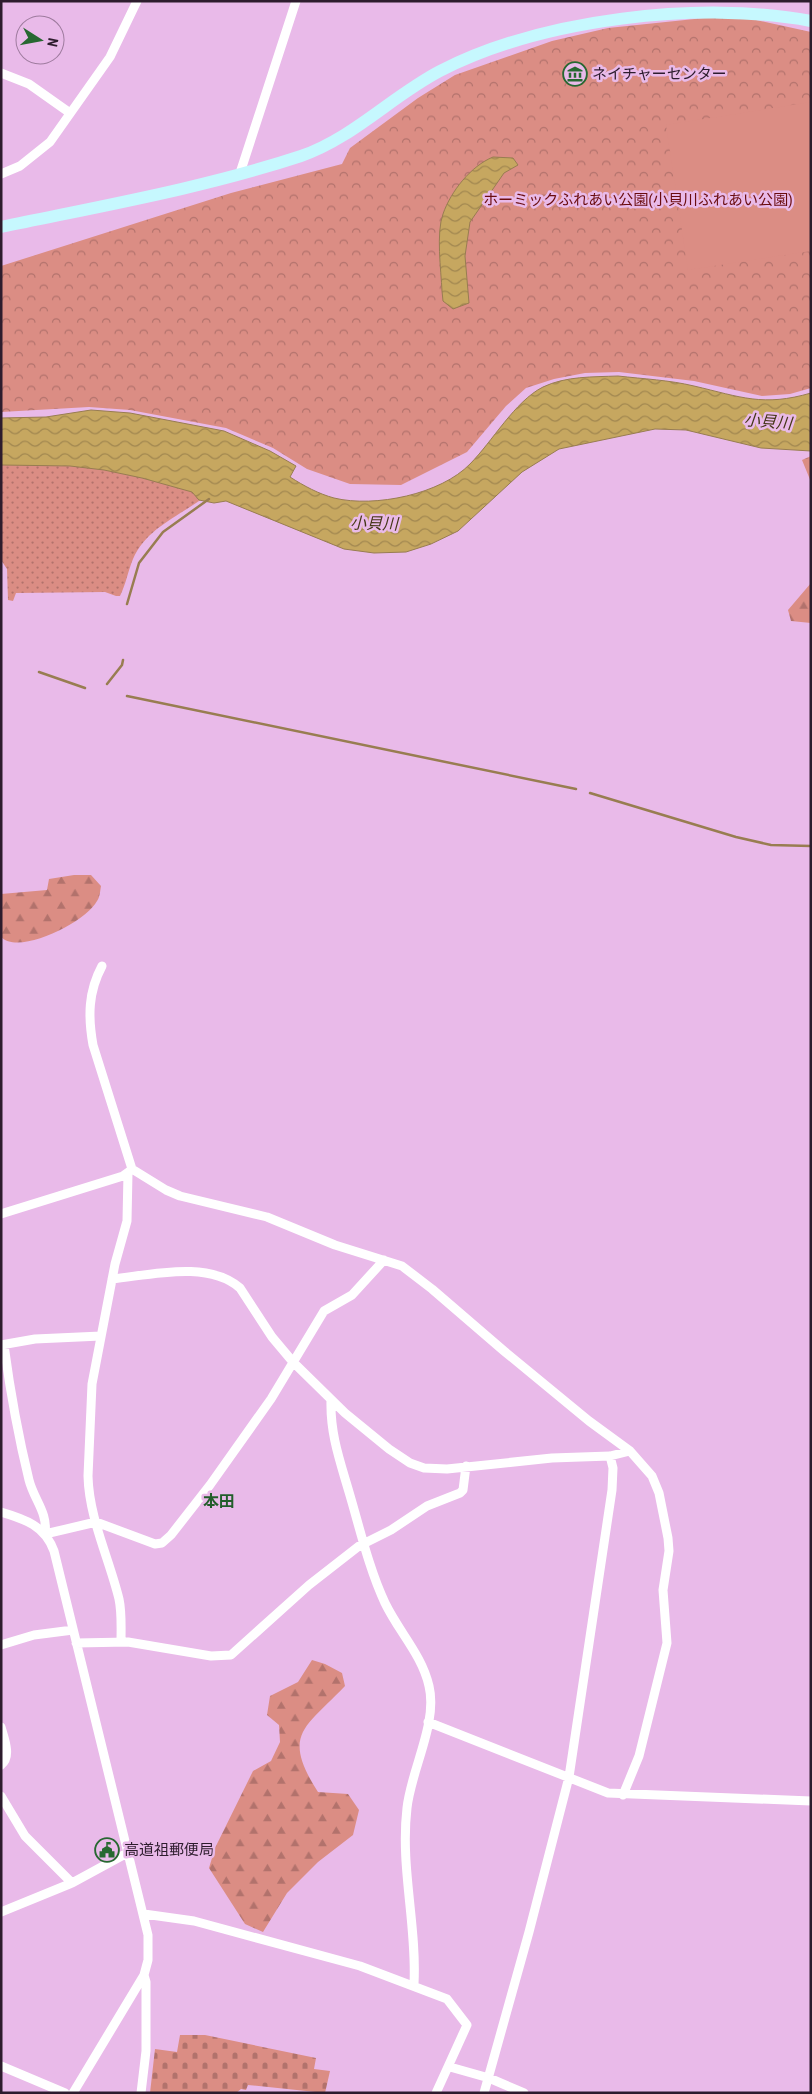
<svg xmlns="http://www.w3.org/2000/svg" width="812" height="2094" font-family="'Roboto Condensed','Noto Sans JP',sans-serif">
  <defs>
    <pattern id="grass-dots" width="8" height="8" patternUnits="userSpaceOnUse" patternTransform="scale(1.25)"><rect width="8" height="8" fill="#db8d84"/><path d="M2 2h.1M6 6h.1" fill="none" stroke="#b2726c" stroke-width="1.8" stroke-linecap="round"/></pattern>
    <pattern id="forest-firs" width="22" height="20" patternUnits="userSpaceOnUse" patternTransform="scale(1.25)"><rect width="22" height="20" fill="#db8d84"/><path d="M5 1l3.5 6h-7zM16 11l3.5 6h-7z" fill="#b2726c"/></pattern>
    <pattern id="cemetery-stones" width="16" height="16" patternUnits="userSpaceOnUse" patternTransform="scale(1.25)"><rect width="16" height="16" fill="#db8d84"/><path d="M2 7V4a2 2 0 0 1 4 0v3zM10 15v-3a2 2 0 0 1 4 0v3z" fill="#b2726c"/></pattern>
    <pattern id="park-crowns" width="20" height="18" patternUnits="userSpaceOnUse" patternTransform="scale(1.25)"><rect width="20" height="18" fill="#db8d84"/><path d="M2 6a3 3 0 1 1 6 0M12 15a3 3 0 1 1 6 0" fill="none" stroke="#b2726c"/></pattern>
    <pattern id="water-waves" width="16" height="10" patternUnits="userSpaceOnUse" patternTransform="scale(1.25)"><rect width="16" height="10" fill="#c6a760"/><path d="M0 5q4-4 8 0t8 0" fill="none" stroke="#a18750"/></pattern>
  </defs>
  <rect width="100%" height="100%" fill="#e9bae9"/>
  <path fill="url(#grass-dots)" d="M1,463L102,467L199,493L202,499C177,517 146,529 133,559C128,571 126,584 120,596H116L105,592L16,593L13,601L8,600L7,569L1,560Z"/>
  <path fill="url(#forest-firs)" d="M811,456V482L802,460Z
    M811,583V623L791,621L788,610Z
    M74,875H91L101,886C100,891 100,897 97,901C87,921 20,956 1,937V894L47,890L49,879Z
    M312,1660L325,1664L342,1673L345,1686C305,1728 281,1734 318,1792L348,1794L359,1810L353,1835L318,1862L287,1893L263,1932L245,1924L209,1868L215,1848L253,1771L271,1761L280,1742L279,1725L267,1715L270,1696L298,1682Z"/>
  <path fill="url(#cemetery-stones)" d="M180,2035H205L316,2058L314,2069L330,2071L325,2093L248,2085L246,2090L241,2089L236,2093H150L155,2049L177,2052Z"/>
  <path fill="url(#park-crowns)" d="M733,15L811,32V388L790,394L762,396L694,381L619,372L585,373L554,379L526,388L506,406L467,452L401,485L350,484L307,469L273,448L226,428L130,410L89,407L1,412V266L231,193L342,164L350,148L418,98L455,75L552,41L608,28Z"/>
  <path fill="#db8d84" d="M811,102V251L688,270L666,125Z"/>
  <path fill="url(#water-waves)" stroke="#987d51" d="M493,157L513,158L518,165L504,173L470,222L465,256L469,303L453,309L443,301L442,291C441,270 436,233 443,214C451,191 471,166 493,157Z
    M618,376C644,379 669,380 694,386C741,397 763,407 811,393V451L761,448L686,430L655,429L559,449L522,472L458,531L431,544L406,552L374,553L344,549L226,501L214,503L199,500L192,492L142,478L104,470L70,466L1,465V418L46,417L91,410L130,413L224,431L270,451L296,466L290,477C304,486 319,494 334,498C375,508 441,494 470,464C492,442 515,401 543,387C566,376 593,377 618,376Z"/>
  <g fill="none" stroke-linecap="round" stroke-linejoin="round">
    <path stroke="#987d51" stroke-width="2.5" d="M127,604L139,563L163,532L209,499
      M39,672L85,688
      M107,684L122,665L123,660
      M127,696L576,789
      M590,793L736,837L771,845L811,846"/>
    <path stroke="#fff" stroke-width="9" d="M1,73L29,84L70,113
      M240,173L296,1
      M1,174L20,166L50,142L110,57L137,1
      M102,966C88,992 88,1017 93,1045L132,1169L166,1190L180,1196L267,1217L335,1245L402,1266L432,1289L504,1351L589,1421L630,1451L652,1476L659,1493L668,1538L669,1551L663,1590L667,1643L639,1756L623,1795
      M1,1214L123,1176L130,1171
      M112,1279C151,1275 208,1260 240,1288L272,1337L293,1362L345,1413L389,1449L410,1463L424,1468L447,1469L552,1458L610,1456L630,1451
      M1,1345L35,1339L101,1336
      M4,1345C10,1390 18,1435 29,1480C34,1500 48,1512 45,1534L96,1522L155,1544L162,1543L171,1535L210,1485L271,1399L324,1311L352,1295L384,1260
      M331,1400C330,1434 340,1461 349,1492C360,1529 369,1569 385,1603C399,1632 422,1655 429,1686C438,1723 411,1770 407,1808C400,1867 417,1925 414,1984
      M1,1512C25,1519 45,1526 54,1551L148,1935V1960L144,1975L73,2093
      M121,1642C121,1628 122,1613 119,1599C109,1558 89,1518 88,1476L92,1384L115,1264L127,1221L128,1173
      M76,1643L128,1642L211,1656L231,1655L309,1585L359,1546L391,1530L427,1506L460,1493L463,1490L466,1466
      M1,1645L34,1635L73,1630
      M428,1722L608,1793L811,1801
      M1,1727C4,1738 12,1757 1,1765
      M1,1796L25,1836L72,1883
      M1,1912L72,1883L129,1852
      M144,1914L194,1921L360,1966L447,1999L467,2025L436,2093
      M1,2066L65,2093
      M450,2067L489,2078L524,2093
      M141,2093L146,2051V1982L144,1975
      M484,2093L529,1932L569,1777L612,1490L613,1468L610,1456"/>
    <path stroke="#c6f8fe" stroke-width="12" d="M1,227C101,206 204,188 301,156C353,138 392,96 440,71C541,19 701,0 811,21"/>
  </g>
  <defs>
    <g id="museum-ring" transform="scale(1.25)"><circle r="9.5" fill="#e9bae9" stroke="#276831" stroke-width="1.5"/><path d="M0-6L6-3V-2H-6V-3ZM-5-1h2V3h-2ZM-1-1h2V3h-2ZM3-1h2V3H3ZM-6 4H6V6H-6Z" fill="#276831"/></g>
    <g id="civic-ring" transform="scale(1.25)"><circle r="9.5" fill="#e9bae9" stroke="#276831" stroke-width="1.5"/><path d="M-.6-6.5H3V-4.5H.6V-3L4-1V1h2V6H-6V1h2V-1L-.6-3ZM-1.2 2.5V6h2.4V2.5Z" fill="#276831"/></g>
  </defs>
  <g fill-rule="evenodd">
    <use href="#museum-ring" x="575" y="74"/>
    <use href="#civic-ring" x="107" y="1850"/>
  </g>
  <g text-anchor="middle" stroke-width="5" stroke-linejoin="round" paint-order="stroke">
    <g font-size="15" fill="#2d1c2d" stroke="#e9bae9" text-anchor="start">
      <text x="592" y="79">ネイチャーセンター</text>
      <text x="124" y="1855">高道祖郵便局</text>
    </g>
    <g font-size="15" fill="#6a0c0e" stroke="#e9bae9">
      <text x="638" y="205">ホーミックふれあい公園(小貝川ふれあい公園)</text>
    </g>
    <g font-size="16" font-style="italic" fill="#453718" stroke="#e9bae9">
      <text transform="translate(768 421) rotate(5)" y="6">小貝川</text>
      <text transform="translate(374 523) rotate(1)" y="6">小貝川</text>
    </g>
    <g font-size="16" font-weight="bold" fill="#225d2b" stroke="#e9bae9">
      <text x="219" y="1507">本田</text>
    </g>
  </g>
  <rect width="812" height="2094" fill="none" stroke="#2d1c2d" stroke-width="5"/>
  <g transform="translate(40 40) rotate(101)"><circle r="24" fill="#e9bae9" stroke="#9e7b9e"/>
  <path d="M0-4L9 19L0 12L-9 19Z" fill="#276831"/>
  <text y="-8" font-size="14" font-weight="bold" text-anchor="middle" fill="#2d1c2d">N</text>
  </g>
</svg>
